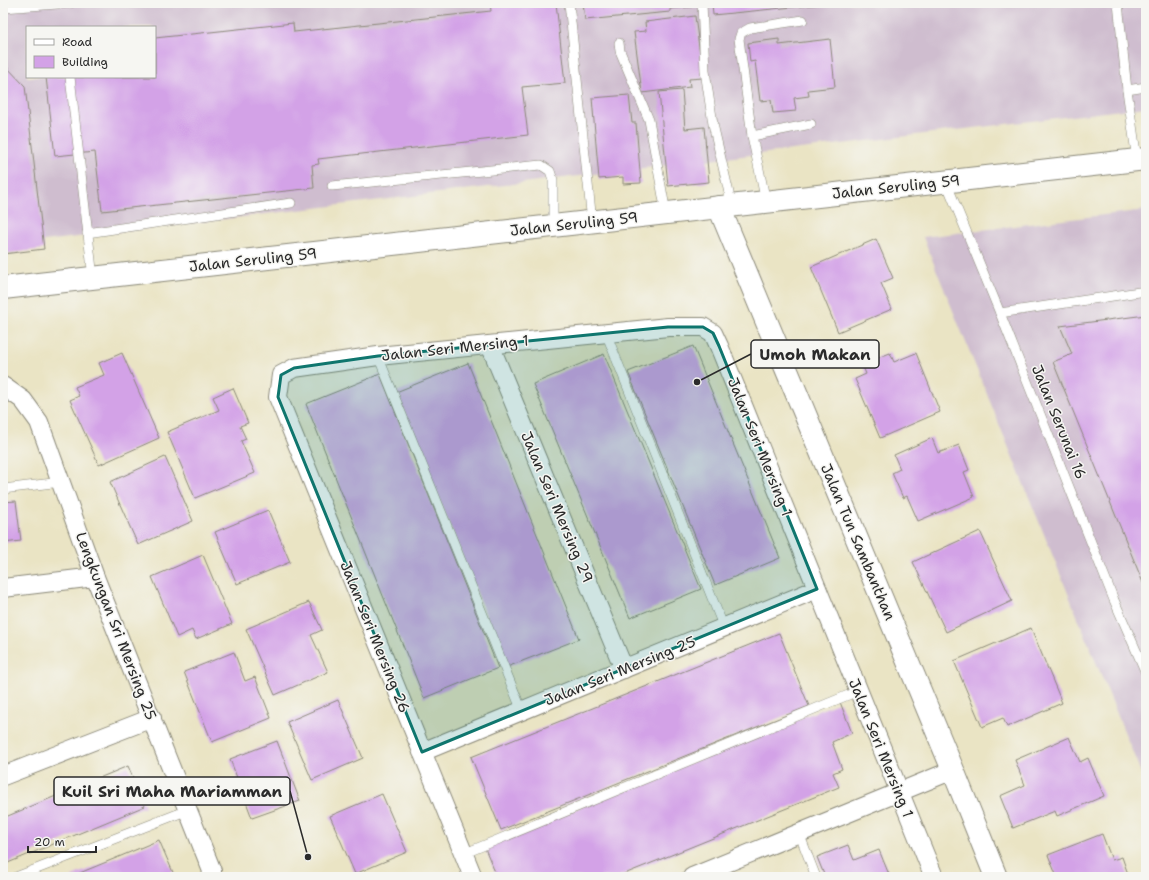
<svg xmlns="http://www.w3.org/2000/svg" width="1149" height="880" font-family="'Shantell Sans',sans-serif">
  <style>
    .industrial { fill: #cfbdcf; fill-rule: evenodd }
    .building { fill: #d3a2e7 }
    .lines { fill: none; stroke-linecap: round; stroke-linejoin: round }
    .lane-casing { stroke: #8a8878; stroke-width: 10 }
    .street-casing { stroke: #8a8878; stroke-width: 20 }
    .secondary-casing { stroke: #8a8878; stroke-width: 24 }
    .lane { stroke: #fff; stroke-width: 9 }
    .street { stroke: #fff; stroke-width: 18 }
    .secondary { stroke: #fff; stroke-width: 22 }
    .marked { fill: #0f766e; fill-opacity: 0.2; stroke: #0f766e; stroke-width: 3; stroke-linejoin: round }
    .labels { text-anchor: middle; stroke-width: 3; stroke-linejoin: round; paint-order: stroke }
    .street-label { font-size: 15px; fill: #2b2b2b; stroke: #f6f6f2 }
    .leader { fill: none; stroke: #2b2b2b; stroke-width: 1.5 }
    .callout-dot { fill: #2b2b2b; stroke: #f6f6f2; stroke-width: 1.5 }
    .callout { fill: #f6f6f2; stroke: #2b2b2b; stroke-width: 1.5 }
    .callout-label { font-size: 16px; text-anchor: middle; font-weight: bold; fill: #2b2b2b }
  </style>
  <rect width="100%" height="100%" fill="#f6f6f2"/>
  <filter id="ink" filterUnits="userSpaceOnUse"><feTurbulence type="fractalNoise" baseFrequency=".025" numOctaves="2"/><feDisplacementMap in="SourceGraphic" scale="8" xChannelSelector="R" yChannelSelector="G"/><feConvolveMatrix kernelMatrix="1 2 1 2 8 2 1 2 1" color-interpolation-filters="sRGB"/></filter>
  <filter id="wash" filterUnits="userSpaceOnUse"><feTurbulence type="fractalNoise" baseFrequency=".012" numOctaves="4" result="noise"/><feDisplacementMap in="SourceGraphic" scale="16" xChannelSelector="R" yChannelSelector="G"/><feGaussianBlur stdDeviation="0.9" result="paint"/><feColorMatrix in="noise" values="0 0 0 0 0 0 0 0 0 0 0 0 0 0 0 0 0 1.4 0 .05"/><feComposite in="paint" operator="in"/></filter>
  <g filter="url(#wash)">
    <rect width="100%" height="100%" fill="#eae4c4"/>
    <g class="industrial">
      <path d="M3,3H1146V107L3,246ZM27,27H155V77H27Z"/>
      <path d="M1146,210V785L923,237Z"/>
    </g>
    <g id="blocks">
      <g class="building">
        <path d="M490,3H556L565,83L522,87L528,135L318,159L319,164L312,165L314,188L102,211L95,152L55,156L46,77H155V38L293,23L294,32L491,11Z"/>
        <path d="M583,3H692V7L670,9V12L585,20Z"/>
        <path d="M712,3H823V4L713,15Z"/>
        <path d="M695,16L703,78L689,79L690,87L642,93L634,32L646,31L645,22Z"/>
        <path d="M779,39V45L830,39L835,87L808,90L809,96L794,98L796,111L773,113L771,100L760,101L755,61L750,62L748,43Z"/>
        <path d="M3,63L25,86L44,249L3,254Z"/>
        <path d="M682,90L685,129L704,127L709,182L668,186L659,92Z"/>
        <path d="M629,95L632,123H636L641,183L623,184V177L599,179L592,98Z"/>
        <path d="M876,239L893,278L881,283L892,309L838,332L811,267Z"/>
        <path d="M1146,315V590L1053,362L1072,354L1060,326Z"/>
        <path d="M693,346L780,558L715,585L628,372Z"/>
        <path d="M122,353L159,438L99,465L70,400L79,396L75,387L104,375L99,363Z"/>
        <path d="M890,353L894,362L916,353L940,412L880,438L855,379L866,374L862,364Z"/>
        <path d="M604,354L701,589L630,618L533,384Z"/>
        <path d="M468,363L579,639L507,667L396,392Z"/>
        <path d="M380,374L498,668L424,698L306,404Z"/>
        <path d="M233,388L248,423L240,426L246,439L241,441L255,473L195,498L167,432L219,410L213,397Z"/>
        <path d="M932,438L938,453L959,445L969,470L964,472L974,497L918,521L907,496L903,498L892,473L900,469L894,455Z"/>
        <path d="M165,457L193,521L138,545L110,482Z"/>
        <path d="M16,501L21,541L3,543V502Z"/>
        <path d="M268,510L290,562L237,584L215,532Z"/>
        <path d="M980,531L1012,601L946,632L913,562Z"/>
        <path d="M203,555L232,624L196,639L192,630L177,637L152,577Z"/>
        <path d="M309,602L322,630L311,635L328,672L275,695L246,629Z"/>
        <path d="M1031,628L1062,703L1007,727L1003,718L982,727L954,661Z"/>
        <path d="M779,633L809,706L501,830L471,757Z"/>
        <path d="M234,652L245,681L255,677L271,718L212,742L184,672Z"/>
        <path d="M338,700L363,758L312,780L287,722Z"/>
        <path d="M840,702L852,733L832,742L842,769L833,773L839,787L617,877H497L484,846Z"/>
        <path d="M1069,737L1080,762L1088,758L1104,796L1057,816L1055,811L1013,828L1000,796L1025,785L1015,760Z"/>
        <path d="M277,741L300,801L252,818L230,759Z"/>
        <path d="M128,766L145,806L3,865V818Z"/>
        <path d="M382,794L407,852L355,874L330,816Z"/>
        <path d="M1102,834L1112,860L1122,857L1129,877H1057L1048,855Z"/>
        <path d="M159,840L175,877H70L121,856Z"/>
        <path d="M848,845L854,860L879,850L890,877H825L817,857Z"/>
      </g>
    </g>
  </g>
  <g filter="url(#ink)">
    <use href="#blocks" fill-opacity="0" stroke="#8a8878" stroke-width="1"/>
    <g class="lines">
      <g class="lane-casing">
        <g id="lane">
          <path d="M569,3L592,222"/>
          <path d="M702,3L705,71L713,124L732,206"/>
          <path d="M1118,3L1127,90L1137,160"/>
          <path d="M3,8L71,3"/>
          <path d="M619,43L620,51L649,120L666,213"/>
          <path d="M70,77L93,278"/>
          <path d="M1127,90L1146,87"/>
          <path d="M752,136L811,124"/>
          <path d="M946,182L1000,313L1114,600L1146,673"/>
          <path d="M332,186L541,165L550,171L553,180V226"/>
          <path d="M766,202L752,136L739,39L741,33L750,28L803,20"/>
          <path d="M87,233L291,203"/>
          <path d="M1000,313L1146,291"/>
          <path d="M606,333L724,628"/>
          <path d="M378,356L522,711"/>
          <path d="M3,489L61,482"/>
          <path d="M799,833L816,877"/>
          <path d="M463,854L858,691"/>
          <path d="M16,877L188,810"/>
        </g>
      </g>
      <g class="street-casing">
        <g id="street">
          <path d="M490,345L624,669"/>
          <path d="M3,386L23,400L39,422L95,577L212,871L211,877"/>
          <path d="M3,588L95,577"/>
          <path d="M422,752L817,589"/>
          <path d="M3,776L152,718"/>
          <path d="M473,877L278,397L281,375L294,368L378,356L668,327H703L713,333L719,346L934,877"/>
          <path d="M692,877L953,770"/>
        </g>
      </g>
      <g class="secondary-casing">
        <g id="secondary">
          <path d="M719,207L953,770L996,877"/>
          <path d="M3,288L1146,159"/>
        </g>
      </g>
      <use href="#lane" class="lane"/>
      <use href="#street" class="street"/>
      <use href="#secondary" class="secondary"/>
    </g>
  </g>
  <path class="marked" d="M668,327H703L713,333L719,346L817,589L422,752L278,397L281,375L294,368L378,356Z"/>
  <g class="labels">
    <g class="street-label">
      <text transform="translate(896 187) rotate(-6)" y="5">Jalan Seruling 59</text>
      <text transform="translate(574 224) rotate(-6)" y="5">Jalan Seruling 59</text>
      <text transform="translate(253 260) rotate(-6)" y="5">Jalan Seruling 59</text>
      <text transform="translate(455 348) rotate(-6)" y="5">Jalan Seri Mersing 1</text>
      <text transform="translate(1059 422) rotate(68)" y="5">Jalan Serunai 16</text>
      <text transform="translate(760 447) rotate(68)" y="5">Jalan Seri Mersing 1</text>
      <text transform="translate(557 507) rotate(67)" y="5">Jalan Seri Mersing 29</text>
      <text transform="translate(858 542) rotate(67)" y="5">Jalan Tun Sambanthan</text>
      <text transform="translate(116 626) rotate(69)" y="5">Lengkungan Sri Mersing 25</text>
      <text transform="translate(375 637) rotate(68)" y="5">Jalan Seri Mersing 26</text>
      <text transform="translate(620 671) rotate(-22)" y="5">Jalan Seri Mersing 25</text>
      <text transform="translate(881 748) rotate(68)" y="5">Jalan Seri Mersing 1</text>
    </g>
  </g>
  <path class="leader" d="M697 382L751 354M308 857L290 791"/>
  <g class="callout-dot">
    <circle cx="697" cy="382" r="4"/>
    <circle cx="308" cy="857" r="4"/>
  </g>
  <g class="callout">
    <rect x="751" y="340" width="128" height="28" rx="4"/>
    <rect x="54" y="777" width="236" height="28" rx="4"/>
  </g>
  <g class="callout-label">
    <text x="815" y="360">Umoh Makan</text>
    <text x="172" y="797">Kuil Sri Maha Mariamman</text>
  </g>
  <rect width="1149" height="880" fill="none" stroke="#f6f6f2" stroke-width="16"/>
  <rect x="26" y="26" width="130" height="52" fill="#f6f6f2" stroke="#a5a5a2"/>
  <rect x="34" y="39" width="20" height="6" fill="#ffffff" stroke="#a5a5a2"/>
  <text x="62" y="46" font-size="12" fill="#2b2b2b">Road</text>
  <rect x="34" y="56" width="20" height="12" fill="#d3a2e7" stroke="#a5a5a2"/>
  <text x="62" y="66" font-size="12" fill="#2b2b2b">Building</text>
  <path d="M28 846v6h68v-6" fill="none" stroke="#2b2b2b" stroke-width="2"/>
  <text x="34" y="846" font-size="12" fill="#2b2b2b" stroke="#f6f6f2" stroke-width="3" paint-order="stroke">20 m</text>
</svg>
